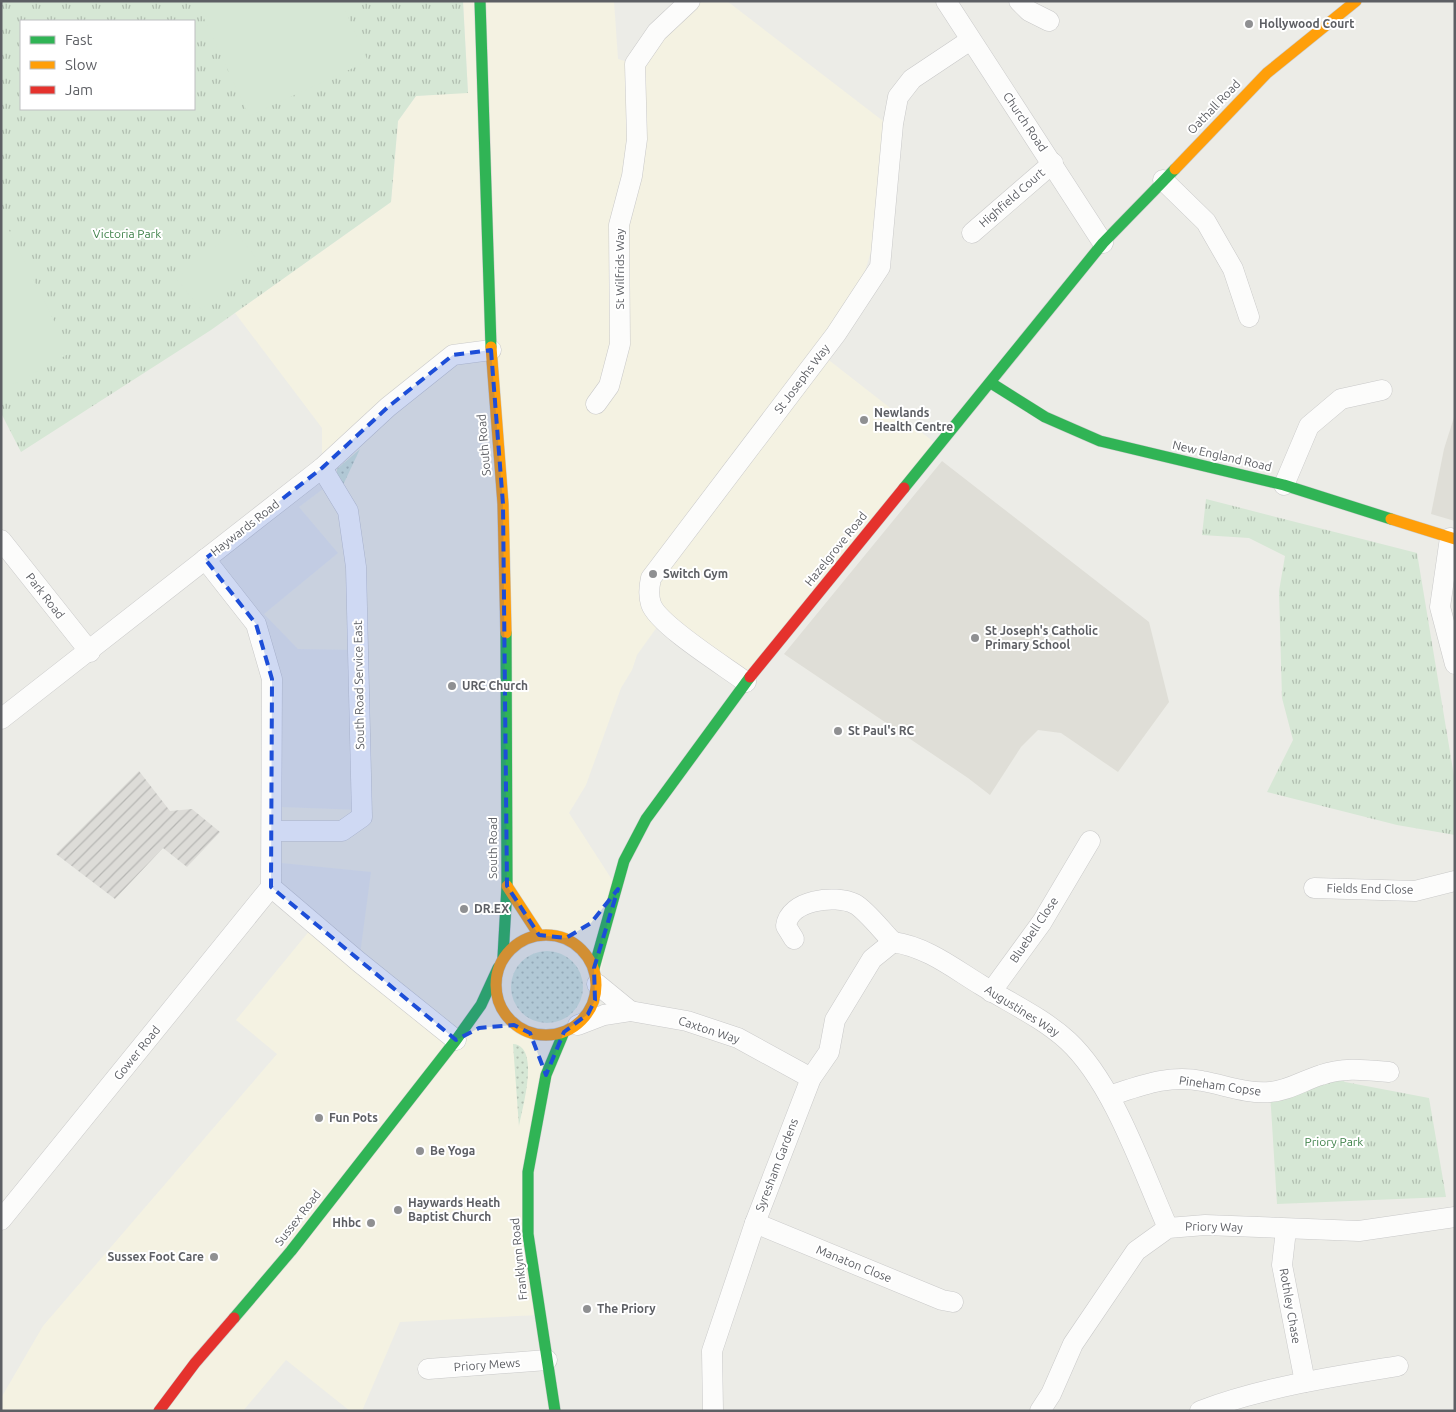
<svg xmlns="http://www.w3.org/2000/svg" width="1456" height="1412" font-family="Ubuntu,sans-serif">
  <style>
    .commercial { fill: #f4f2e2 }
    .industrial { fill: url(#industrial-furrows) }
    .education { fill: #dfded7 }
    .grass { fill: url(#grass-dots) }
    .park { fill: url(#park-tufts); fill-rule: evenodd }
    .pitch { fill: #d6e7d5 }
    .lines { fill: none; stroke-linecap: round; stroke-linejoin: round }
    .street-casing { stroke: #c9c9c9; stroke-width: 21 }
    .fast-casing { stroke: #c9caca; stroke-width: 12 }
    .slow-casing { stroke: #c9caca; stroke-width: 12 }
    .jam-casing { stroke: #c9caca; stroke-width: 12 }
    .street { stroke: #fcfcfb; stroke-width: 20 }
    .fast { stroke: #30b455; stroke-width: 11 }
    .slow { stroke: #ff9f0a; stroke-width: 11 }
    .jam { stroke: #e5322d; stroke-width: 11 }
    .marked { fill: #1d4ed8; fill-opacity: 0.2; stroke: #1d4ed8; stroke-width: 4; stroke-dasharray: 10 6; stroke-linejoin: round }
    .poi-dot { fill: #8f9092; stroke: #fff; stroke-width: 2 }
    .labels { text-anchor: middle; stroke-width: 4; stroke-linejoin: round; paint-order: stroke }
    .poi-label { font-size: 12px; font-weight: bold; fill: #5d5f64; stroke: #fff; text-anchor: start }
    .street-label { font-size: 12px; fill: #5d5f64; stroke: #fff }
    .park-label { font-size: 12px; fill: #3e8149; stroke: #fff }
  </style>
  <defs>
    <pattern id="industrial-furrows" width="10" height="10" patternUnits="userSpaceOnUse" patternTransform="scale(1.25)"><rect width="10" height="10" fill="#dddcd8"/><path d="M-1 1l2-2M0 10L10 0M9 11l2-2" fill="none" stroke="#b6b6b3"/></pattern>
    <pattern id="grass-dots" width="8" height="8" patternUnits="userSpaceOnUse" patternTransform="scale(1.25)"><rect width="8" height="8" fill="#d6e7d5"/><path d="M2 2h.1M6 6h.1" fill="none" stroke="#b1beb0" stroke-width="1.8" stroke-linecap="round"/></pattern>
    <pattern id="park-tufts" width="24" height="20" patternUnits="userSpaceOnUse" patternTransform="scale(1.25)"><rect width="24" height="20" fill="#d6e7d5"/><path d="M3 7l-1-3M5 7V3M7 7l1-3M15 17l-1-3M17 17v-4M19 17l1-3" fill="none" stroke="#b1beb0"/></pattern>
  </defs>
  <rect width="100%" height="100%" fill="#ecece7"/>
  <path class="commercial" d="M463,1H614L618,59L635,64L656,47L701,1H727L883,121L874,242L865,271L874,276L821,354L939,446L746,682L662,620L637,655L632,670L621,688L586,785L569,813L618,889L595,1000L588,1014L564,1033L528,1172L539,1315L400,1322L362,1411H350L286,1360L243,1411H1V1398L43,1326L277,1054L236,1020L315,924L359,962L371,872L281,863L280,807L361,810L359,650L298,649L264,614L338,553L299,507L331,483L322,468V428L235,313L391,202L398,121L416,96L468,92Z"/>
  <path class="industrial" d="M139,771L170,811L192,809L220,832L187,867L163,848L115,899L56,854Z"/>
  <g class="education">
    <path d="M1455,414V521L1431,514L1444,449Z"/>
    <path d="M942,461L1149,622L1169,702L1118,772L1061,733L1038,730L1021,747L990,795L968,778L784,654Z"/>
  </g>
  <g class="grass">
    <path d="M360,449L343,485L337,474V469Z"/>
    <circle cx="547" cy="987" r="36"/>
    <path d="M513,1044C541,1046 522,1109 519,1127Z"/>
  </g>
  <g class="park">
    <path d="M1,1H463L468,93L416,96L398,121L391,202L211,330L21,452L1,413ZM21,21H194V109H21Z"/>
    <path d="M1206,499L1417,553L1455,782V835L1397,825L1267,792L1293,740L1282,698L1279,591L1285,556L1249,538L1202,535Z"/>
    <path d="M1330,1072L1345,1082L1429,1098L1446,1197L1277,1204L1270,1092Z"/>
  </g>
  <g class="pitch">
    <path d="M196,1H341L368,61L249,116Z"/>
    <path d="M7,226L70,353L1,391V229Z"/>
    <path d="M235,231L260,263L201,310L176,278Z"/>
  </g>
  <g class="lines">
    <g class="street-casing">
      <g id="street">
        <path d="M946,1L1103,243"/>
        <path d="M1019,1L1029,11L1049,21"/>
        <path d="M1163,180L1206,222L1233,269L1249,317"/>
        <path d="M972,233L1053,163"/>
        <path d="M596,404L609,386L620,344L619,225L632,176L637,139L635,64L657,32L690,1"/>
        <path d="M1284,485L1309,426L1341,399L1382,390"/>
        <path d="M1450,538L1440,607L1455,664"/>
        <path d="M1,540L90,652"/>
        <path d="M746,682C726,667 658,625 651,604C648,595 649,587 651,578L836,334L880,267L893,124L898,97L912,79L969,41"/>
        <path d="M1,719L322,468L388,407L453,355L491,350"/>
        <path d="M273,831H342L362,817L356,567L348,511L322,468"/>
        <path d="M271,887L359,962L456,1040"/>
        <path d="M1314,888L1415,891L1455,881"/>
        <path d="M794,939L786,926C789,900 835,894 855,904C866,910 883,932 893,942"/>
        <path d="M893,942C927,947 953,968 981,985C1010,1003 1043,1018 1068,1041C1114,1084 1142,1170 1168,1228"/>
        <path d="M597,984L630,1011"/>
        <path d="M991,992L1042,922L1090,841"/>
        <path d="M578,1025L604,1015L630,1011L687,1021L738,1038L811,1078"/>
        <path d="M1109,1096C1140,1086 1169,1074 1202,1081C1225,1085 1246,1094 1270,1092C1288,1091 1304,1080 1321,1075C1343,1067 1366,1070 1389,1072"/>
        <path d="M1,1220L271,887L272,679L256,624L205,559"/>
        <path d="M755,1223L942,1300L953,1302"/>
        <path d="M1286,1230L1282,1265L1305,1382"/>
        <path d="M428,1369L547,1360"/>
        <path d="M713,1411L712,1351L755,1223L811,1078L829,1052L835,1020L872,959L893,942"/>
        <path d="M1040,1411L1051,1394L1073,1344L1136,1251L1168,1228L1205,1225L1359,1231L1455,1217"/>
        <path d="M1200,1411C1264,1387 1331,1377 1398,1366"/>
      </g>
    </g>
    <g class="fast-casing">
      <g id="fast">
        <path d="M480,1L491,347"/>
        <path d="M991,383L1045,417L1100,441L1284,485L1391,519"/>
        <path d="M904,488L1103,243L1175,169"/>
        <path d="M503,957L507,886L506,633"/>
        <path d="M594,968L624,861L646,819L750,677"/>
        <path d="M234,1318L291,1251L456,1040L481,1005L498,968"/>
        <path d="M555,1411L528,1234V1172L546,1075L564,1032"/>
      </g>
    </g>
    <g class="slow-casing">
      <g id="slow">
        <path d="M1175,169L1267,73L1356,1"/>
        <path d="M491,347L503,504L506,633"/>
        <path d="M1391,519L1455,539"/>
        <path d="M507,886L539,935"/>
        <circle cx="546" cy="985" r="50"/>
      </g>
    </g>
    <g class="jam-casing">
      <g id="jam">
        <path d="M750,677L904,488"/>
        <path d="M159,1411L195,1363L234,1318"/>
      </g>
    </g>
    <use href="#street" class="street"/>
    <use href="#fast" class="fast"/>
    <use href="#slow" class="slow"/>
    <use href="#jam" class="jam"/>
  </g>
  <path class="marked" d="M491,350L503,504L507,886L539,935L566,938L591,923L618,889L594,968L595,1000L588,1014L564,1032L546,1075L530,1033L514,1025L479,1028L456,1040L271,887L272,679L256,624L205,559L322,468L388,407L453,355Z"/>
  <g class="poi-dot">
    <circle cx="1249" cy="24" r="5"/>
    <circle cx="864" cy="420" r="5"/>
    <circle cx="653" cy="574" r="5"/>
    <circle cx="975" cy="638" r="5"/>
    <circle cx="452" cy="686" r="5"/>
    <circle cx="838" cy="731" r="5"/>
    <circle cx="464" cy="909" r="5"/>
    <circle cx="319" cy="1118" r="5"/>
    <circle cx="420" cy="1151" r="5"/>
    <circle cx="398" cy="1210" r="5"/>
    <circle cx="371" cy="1223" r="5"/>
    <circle cx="214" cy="1257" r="5"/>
    <circle cx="587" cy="1309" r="5"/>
  </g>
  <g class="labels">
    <g class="poi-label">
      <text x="1259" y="28">Hollywood Court</text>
      <text x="874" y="417">Newlands<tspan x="874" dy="14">Health Centre</tspan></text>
      <text x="663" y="578">Switch Gym</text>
      <text x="985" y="635">St Joseph's Catholic<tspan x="985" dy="14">Primary School</tspan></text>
      <text x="462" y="690">URC Church</text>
      <text x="848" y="735">St Paul's RC</text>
      <text x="474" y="913">DR.EX</text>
      <text x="329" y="1122">Fun Pots</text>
      <text x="430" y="1155">Be Yoga</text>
      <text x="408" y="1207">Haywards Heath<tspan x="408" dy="14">Baptist Church</tspan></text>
      <text x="361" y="1227" text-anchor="end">Hhbc</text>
      <text x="204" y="1261" text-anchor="end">Sussex Foot Care</text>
      <text x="597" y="1313">The Priory</text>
    </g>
    <g class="street-label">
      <text transform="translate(1214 107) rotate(-46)" y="4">Oathall Road</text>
      <text transform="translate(1025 122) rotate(56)" y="4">Church Road</text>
      <text transform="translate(1012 198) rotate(-41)" y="4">Highfield Court</text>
      <text transform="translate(620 269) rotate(-90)" y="4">St Wilfrids Way</text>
      <text transform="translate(802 379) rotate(-53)" y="4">St Josephs Way</text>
      <text transform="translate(484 445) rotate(-95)" y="4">South Road</text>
      <text transform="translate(1222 456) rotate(13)" y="4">New England Road</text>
      <text transform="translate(245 528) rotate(-38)" y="4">Haywards Road</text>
      <text transform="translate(836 549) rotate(-51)" y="4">Hazelgrove Road</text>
      <text transform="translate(45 596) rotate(52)" y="4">Park Road</text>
      <text transform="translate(359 685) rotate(-91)" y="4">South Road Service East</text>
      <text transform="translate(493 848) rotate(-90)" y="4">South Road</text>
      <text transform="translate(1370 889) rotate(1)" y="4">Fields End Close</text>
      <text transform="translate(1034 930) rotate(-56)" y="4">Bluebell Close</text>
      <text transform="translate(1022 1011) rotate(32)" y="4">Augustines Way</text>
      <text transform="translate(709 1030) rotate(18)" y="4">Caxton Way</text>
      <text transform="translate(137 1053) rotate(-51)" y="4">Gower Road</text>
      <text transform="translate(1220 1086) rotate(8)" y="4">Pineham Copse</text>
      <text transform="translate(777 1165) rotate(-69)" y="4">Syresham Gardens</text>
      <text transform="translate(298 1218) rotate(-52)" y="4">Sussex Road</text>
      <text transform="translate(1214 1227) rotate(1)" y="4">Priory Way</text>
      <text transform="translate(519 1259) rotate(-96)" y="4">Franklynn Road</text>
      <text transform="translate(854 1264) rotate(22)" y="4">Manaton Close</text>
      <text transform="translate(1290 1306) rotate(80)" y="4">Rothley Chase</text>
      <text transform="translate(487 1365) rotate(-4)" y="4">Priory Mews</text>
    </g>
    <g class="park-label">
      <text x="127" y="238">Victoria Park</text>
      <text x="1334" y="1146">Priory Park</text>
    </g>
  </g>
  <rect width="1456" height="1412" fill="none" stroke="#5d5f64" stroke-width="5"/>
  <rect x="20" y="20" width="175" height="90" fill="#ffffff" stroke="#bebfc1"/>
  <rect x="30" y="36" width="25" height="8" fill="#30b455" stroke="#bebfc1"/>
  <text x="65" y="45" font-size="15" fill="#5d5f64">Fast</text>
  <rect x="30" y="61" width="25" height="8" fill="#ff9f0a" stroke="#bebfc1"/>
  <text x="65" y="70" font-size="15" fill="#5d5f64">Slow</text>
  <rect x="30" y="86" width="25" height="8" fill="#e5322d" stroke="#bebfc1"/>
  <text x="65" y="95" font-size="15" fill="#5d5f64">Jam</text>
</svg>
